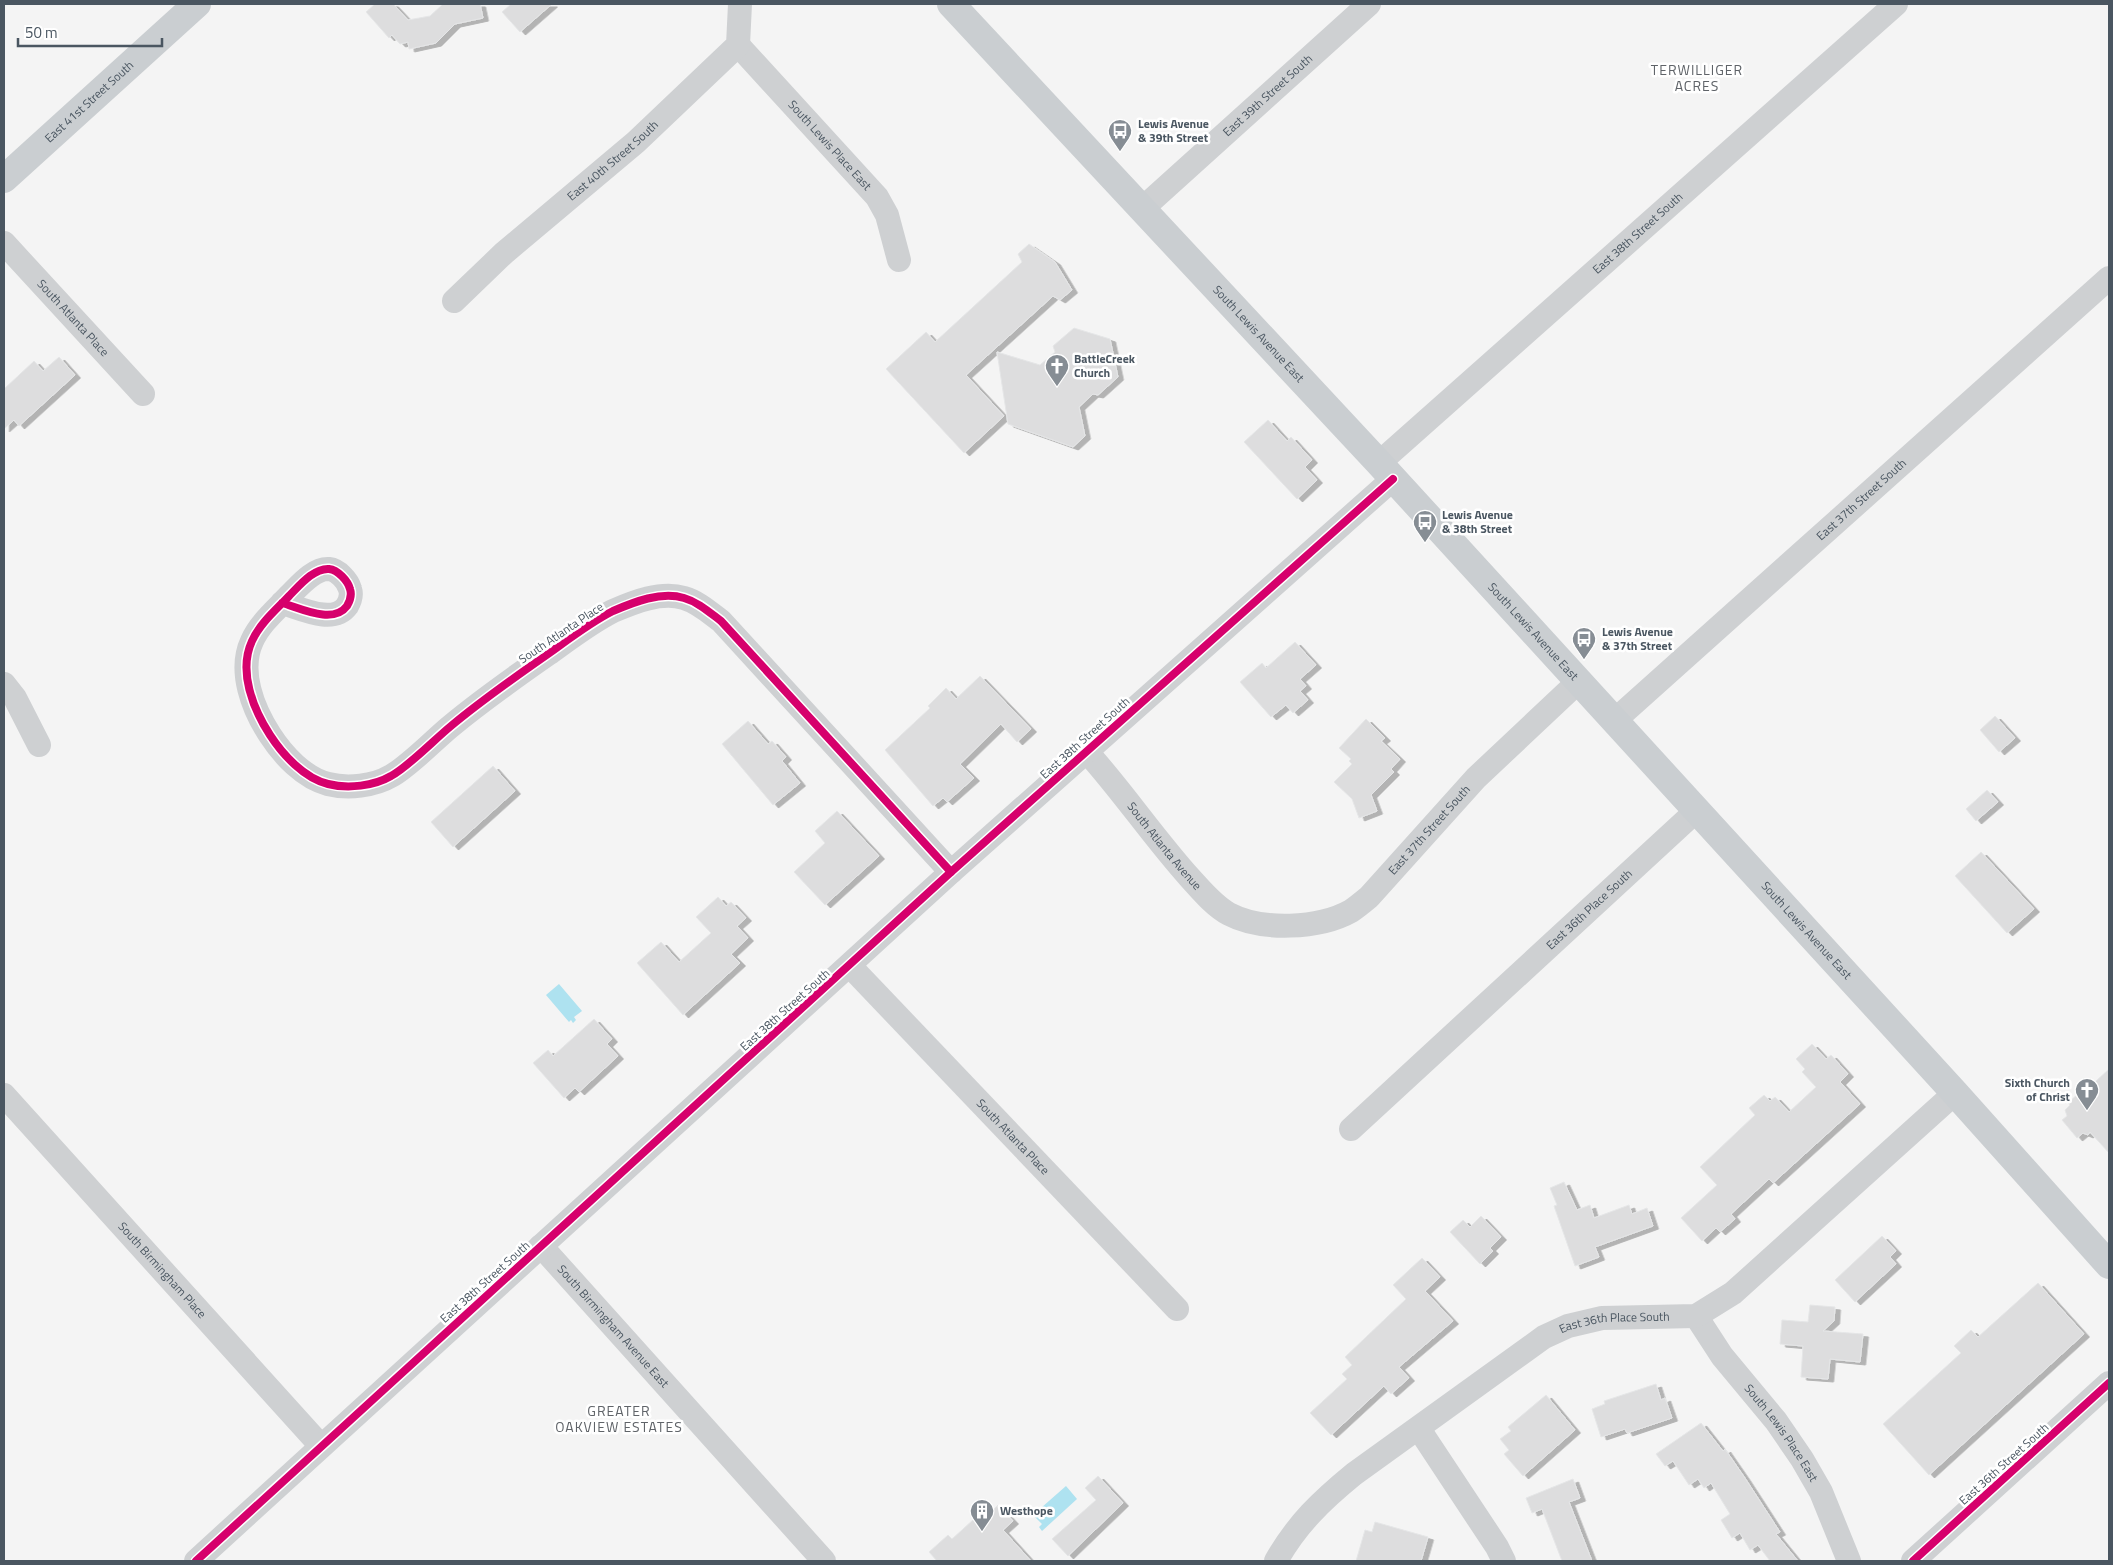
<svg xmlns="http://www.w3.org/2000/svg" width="2113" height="1565" font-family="'Titillium Web',sans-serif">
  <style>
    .water { fill: #aee2f0 }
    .building { fill: #ddddde; stroke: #e5e6e7; filter: url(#shadow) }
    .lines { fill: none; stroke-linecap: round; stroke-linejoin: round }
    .minor { stroke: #ced0d2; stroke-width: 24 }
    .major { stroke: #caced1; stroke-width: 28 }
    .cycleway-casing { stroke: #fff; stroke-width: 11 }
    .cycleway { stroke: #d6006c; stroke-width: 8 }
    .labels { text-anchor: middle; stroke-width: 5; stroke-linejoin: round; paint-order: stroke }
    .street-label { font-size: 12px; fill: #4a5661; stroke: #fff }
    .poi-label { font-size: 12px; font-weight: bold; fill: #4a5661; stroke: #fff; text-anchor: start }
    .neighbourhood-label { font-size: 14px; letter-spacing: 1px; fill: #5f6368; stroke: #fff }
  </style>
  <defs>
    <filter id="shadow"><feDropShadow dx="5.5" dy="3" stdDeviation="0" flood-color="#0004"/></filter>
  </defs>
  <rect width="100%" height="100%" fill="#f4f4f4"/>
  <g class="water">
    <path d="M559,984L582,1011L574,1017L576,1020L573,1023L571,1020L569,1022L546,995Z"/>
    <path d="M1066,1486L1077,1499L1042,1531L1039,1527L1042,1524L1033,1515Z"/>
  </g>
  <g class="building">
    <path d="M375,4H393L408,20L430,16L443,4H480L483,18L455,24L436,43L409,49L408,42L400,44L392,35L389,38L366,12Z"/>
    <path d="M511,4H552L520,32L502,12Z"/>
    <path d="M1029,244L1055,262L1072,290L1060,300L1053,296L966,375L1004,416L964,453L886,369L926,332L935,342L1022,262L1018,254Z"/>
    <path d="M1074,328L1110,339L1118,377L1098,395L1093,394L1079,407L1085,436L1073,447L1008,424L997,352L1040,365L1055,352L1053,346Z"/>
    <path d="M59,357L75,375L19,426L14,420L4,429V389L34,361L43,371Z"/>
    <path d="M1268,420L1287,441L1291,437L1312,460L1305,467L1317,480L1297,499L1244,442Z"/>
    <path d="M1295,642L1316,665L1300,679L1306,686L1300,691L1308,700L1293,713L1286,705L1271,717L1240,682L1262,663L1266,668Z"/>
    <path d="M980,676L1031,729L1017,742L1001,724L960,764L974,778L947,802L943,798L933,806L885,750L930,708L928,706L946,688L956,699Z"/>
    <path d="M1995,716L2015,738L1999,752L1980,730Z"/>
    <path d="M1366,719L1385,738L1381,741L1400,759L1391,769L1394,772L1371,795L1377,811L1359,818L1352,799L1334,782L1352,764L1349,761L1351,759L1339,748Z"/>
    <path d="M748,721L768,744L772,741L786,757L782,761L800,783L773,805L722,744Z"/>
    <path d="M493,766L515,791L453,847L431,822Z"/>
    <path d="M1987,790L1998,802L1976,821L1966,809Z"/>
    <path d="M837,811L879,856L825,905L794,872L825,843L815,831Z"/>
    <path d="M1981,852L2034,909L2007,933L1955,876Z"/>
    <path d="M718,897L726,906L731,902L746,918L737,926L748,938L731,954L740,963L683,1015L637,963L661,942L679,962L711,933L696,917Z"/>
    <path d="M594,1019L612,1039L607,1044L618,1056L579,1092L575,1088L564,1098L533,1063L548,1050L553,1056Z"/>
    <path d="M1812,1044L1826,1059L1831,1055L1848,1074L1840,1082L1860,1104L1773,1183L1769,1179L1731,1214L1735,1219L1720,1232L1716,1228L1702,1241L1681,1218L1717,1185L1700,1167L1755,1115L1749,1108L1764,1095L1770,1101L1775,1097L1789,1112L1816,1087L1802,1072L1805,1069L1796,1059Z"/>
    <path d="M2109,1069V1153L2090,1132L2088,1135L2083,1133L2077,1138L2062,1120L2067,1116L2065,1110L2070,1105L2068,1103L2081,1091L2083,1093Z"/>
    <path d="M1564,1182L1577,1210L1590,1205L1594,1218L1629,1205L1632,1214L1647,1208L1653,1226L1595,1247L1599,1257L1575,1266L1554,1206L1557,1205L1550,1188Z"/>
    <path d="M1481,1216L1501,1237L1490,1248L1493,1251L1480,1264L1450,1232L1463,1220L1470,1227Z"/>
    <path d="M1882,1236L1896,1251L1890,1257L1896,1264L1855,1302L1835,1280Z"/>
    <path d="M1422,1258L1440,1277L1425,1291L1453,1321L1399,1367L1409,1378L1391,1394L1384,1386L1331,1435L1310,1413L1347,1379L1342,1374L1352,1365L1345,1357L1406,1299L1393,1285Z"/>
    <path d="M2038,1283L2084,1334L1929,1475L1883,1424L1961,1353L1954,1346L1971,1330L1978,1337Z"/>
    <path d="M1810,1305L1835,1307L1834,1321L1823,1331L1863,1334L1860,1362L1830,1359L1828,1379L1801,1377L1803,1346L1780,1344L1782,1320L1808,1322Z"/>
    <path d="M1656,1384L1661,1400L1665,1398L1672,1418L1627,1433L1625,1429L1601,1437L1592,1409L1605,1404L1604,1401Z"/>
    <path d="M1546,1395L1575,1430L1523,1476L1504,1454L1509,1450L1500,1439L1511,1431L1508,1427Z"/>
    <path d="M1701,1423L1723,1451L1725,1449L1745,1478L1780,1532L1776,1534L1798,1561H1770L1758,1545L1750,1550L1740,1533L1732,1538L1721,1520L1730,1514L1711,1483L1704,1488L1698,1479L1689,1485L1673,1461L1665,1466L1656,1454Z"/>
    <path d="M1098,1476L1123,1503L1068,1556L1052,1539L1096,1500L1085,1488Z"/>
    <path d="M1573,1479L1580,1498L1569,1502L1592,1561H1562L1542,1509L1532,1513L1526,1498Z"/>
    <path d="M998,1505L1013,1521L1003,1530L1031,1561H937L929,1552L948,1535L952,1539L985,1509L989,1514Z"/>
    <path d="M1375,1522L1428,1537L1421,1561H1356L1365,1530L1372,1532Z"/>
  </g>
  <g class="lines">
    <g class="minor">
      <path id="s1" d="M738,45L877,197L887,215L899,260"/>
      <path id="s2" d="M1143,208L1369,4"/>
      <path id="s3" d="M4,243L143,394"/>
      <path id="s4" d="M454,301L504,253L636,142L738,45L740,4"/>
      <path id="s5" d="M1379,463L1896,4"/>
      <path d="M282,603C300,608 333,625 347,606C350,601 352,595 350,589C348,581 338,570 329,569C314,568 300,585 290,595C277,609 260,623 252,641C238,671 253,709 270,735C283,755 304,778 328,784C348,789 374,786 391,776C408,767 435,739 451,726C482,700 515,677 548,654C569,639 591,622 613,611C634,602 661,591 684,598C698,602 709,612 721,621L951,872"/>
      <path d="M4,684L15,698L39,745"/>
      <path id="s6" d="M1614,721L2109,278"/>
      <path id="s7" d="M1087,752C1123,792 1154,838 1190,878C1201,890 1214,906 1229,914C1261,931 1319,929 1351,911C1357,907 1363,902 1369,897L1476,778L1578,682"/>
      <path id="s8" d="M850,966L1177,1309"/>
      <path id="s9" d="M4,1095L321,1446"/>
      <path id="s10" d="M1351,1129L1695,812"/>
      <path id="s11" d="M541,1246L824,1561"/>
      <path id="s12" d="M1696,1316L1722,1356L1776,1421L1802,1459L1821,1492L1849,1561"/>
      <path d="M1419,1429L1497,1547L1504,1561"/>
      <path d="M196,1561L951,872L1393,479"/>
      <path id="s13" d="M1276,1561C1297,1524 1321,1501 1354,1474L1544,1337L1568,1326L1602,1318L1696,1316L1733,1293L1955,1093"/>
      <path d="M1913,1561L2109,1383"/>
    </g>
    <g class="major">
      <path id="s14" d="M951,4L1379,463L1955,1093L2109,1265"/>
      <path id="s15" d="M4,179L197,4"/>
    </g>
    <g class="cycleway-casing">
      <g id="cycleway">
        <path d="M282,603C300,608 333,625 347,606C350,601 352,595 350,589C348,581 338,570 329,569C314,568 300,585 290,595C277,609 260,623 252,641C238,671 253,709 270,735C283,755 304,778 328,784C348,789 374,786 391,776C408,767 435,739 451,726C482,700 515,677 548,654C569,639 591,622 613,611C634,602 661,591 684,598C698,602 709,612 721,621L951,872"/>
        <path d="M196,1561L951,872L1393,479"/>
        <path d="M1913,1561L2109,1383"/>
      </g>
    </g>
    <use href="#cycleway" class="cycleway"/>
  </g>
  <defs>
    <g id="bus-pin" transform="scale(1.25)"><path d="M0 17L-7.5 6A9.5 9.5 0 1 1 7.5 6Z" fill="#868d94" stroke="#fff"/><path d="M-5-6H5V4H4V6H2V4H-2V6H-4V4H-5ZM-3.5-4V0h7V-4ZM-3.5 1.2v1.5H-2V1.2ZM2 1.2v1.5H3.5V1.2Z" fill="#fff"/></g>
    <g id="church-pin" transform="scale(1.25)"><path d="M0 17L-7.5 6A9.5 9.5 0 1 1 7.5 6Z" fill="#868d94" stroke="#fff"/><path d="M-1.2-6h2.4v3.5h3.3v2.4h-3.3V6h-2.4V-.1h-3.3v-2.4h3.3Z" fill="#fff"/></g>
    <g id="building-pin" transform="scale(1.25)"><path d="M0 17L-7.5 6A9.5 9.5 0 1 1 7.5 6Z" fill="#868d94" stroke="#fff"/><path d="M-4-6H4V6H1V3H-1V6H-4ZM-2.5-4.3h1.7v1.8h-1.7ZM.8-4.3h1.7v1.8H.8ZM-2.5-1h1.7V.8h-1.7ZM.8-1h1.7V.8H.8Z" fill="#fff"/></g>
  </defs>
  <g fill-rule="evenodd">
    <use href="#bus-pin" x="1120" y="131"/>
    <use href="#church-pin" x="1057" y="366"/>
    <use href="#bus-pin" x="1425" y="522"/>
    <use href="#bus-pin" x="1584" y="639"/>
    <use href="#church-pin" x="2087" y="1090"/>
    <use href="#building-pin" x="982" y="1511"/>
  </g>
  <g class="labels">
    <g class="street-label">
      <text dy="4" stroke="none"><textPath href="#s2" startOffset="168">East 39th Street South</textPath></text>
      <text dy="4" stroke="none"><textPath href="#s15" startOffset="115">East 41st Street South</textPath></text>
      <text dy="4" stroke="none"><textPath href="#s1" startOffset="136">South Lewis Place East</textPath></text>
      <text dy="4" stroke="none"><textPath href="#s4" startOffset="212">East 40th Street South</textPath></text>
      <text dy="4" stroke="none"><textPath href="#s5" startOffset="346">East 38th Street South</textPath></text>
      <text dy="4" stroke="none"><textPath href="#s3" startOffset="102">South Atlanta Place</textPath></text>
      <text dy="4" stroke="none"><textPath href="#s14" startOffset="451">South Lewis Avenue East</textPath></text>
      <text dy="4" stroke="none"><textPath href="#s6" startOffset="332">East 37th Street South</textPath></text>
      <text dy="4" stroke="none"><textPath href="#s14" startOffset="856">South Lewis Avenue East</textPath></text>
      <text transform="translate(561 633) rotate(-34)" y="4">South Atlanta Place</text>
      <text transform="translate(1085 738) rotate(-42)" y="4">East 38th Street South</text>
      <text dy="4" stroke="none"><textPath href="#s7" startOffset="455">East 37th Street South</textPath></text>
      <text dy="4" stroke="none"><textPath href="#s7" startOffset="122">South Atlanta Avenue</textPath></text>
      <text dy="4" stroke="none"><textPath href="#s10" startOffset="324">East 36th Place South</textPath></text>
      <text dy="4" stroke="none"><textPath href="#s14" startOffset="1261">South Lewis Avenue East</textPath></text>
      <text transform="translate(785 1010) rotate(-42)" y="4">East 38th Street South</text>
      <text dy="4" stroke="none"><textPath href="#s8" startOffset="236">South Atlanta Place</textPath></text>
      <text dy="4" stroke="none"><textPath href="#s9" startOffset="236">South Birmingham Place</textPath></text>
      <text transform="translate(485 1282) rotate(-42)" y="4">East 38th Street South</text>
      <text dy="4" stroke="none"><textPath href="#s13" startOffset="425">East 36th Place South</textPath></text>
      <text dy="4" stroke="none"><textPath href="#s11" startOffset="108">South Birmingham Avenue East</textPath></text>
      <text dy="4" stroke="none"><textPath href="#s12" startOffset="145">South Lewis Place East</textPath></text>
      <text transform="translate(2004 1464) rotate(-42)" y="4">East 36th Street South</text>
    </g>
    <g class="poi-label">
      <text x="1138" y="128">Lewis Avenue<tspan x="1138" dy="14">&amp; 39th Street</tspan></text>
      <text x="1074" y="363">BattleCreek<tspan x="1074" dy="14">Church</tspan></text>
      <text x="1442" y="519">Lewis Avenue<tspan x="1442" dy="14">&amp; 38th Street</tspan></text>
      <text x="1602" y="636">Lewis Avenue<tspan x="1602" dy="14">&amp; 37th Street</tspan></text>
      <text x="2070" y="1087" text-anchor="end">Sixth Church<tspan x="2070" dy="14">of Christ</tspan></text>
      <text x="1000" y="1515">Westhope</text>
    </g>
    <g class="neighbourhood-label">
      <text x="1697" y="75">TERWILLIGER<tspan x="1697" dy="16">ACRES</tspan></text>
      <text x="619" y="1416">GREATER<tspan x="619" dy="16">OAKVIEW ESTATES</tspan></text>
    </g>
  </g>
  <rect width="2113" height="1565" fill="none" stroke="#4a5661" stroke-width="10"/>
  <path d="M18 38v8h144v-8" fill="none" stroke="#4a5661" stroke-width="2.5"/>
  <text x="25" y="38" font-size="15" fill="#4a5661" stroke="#ffffff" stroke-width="4" paint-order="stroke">50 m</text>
</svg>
